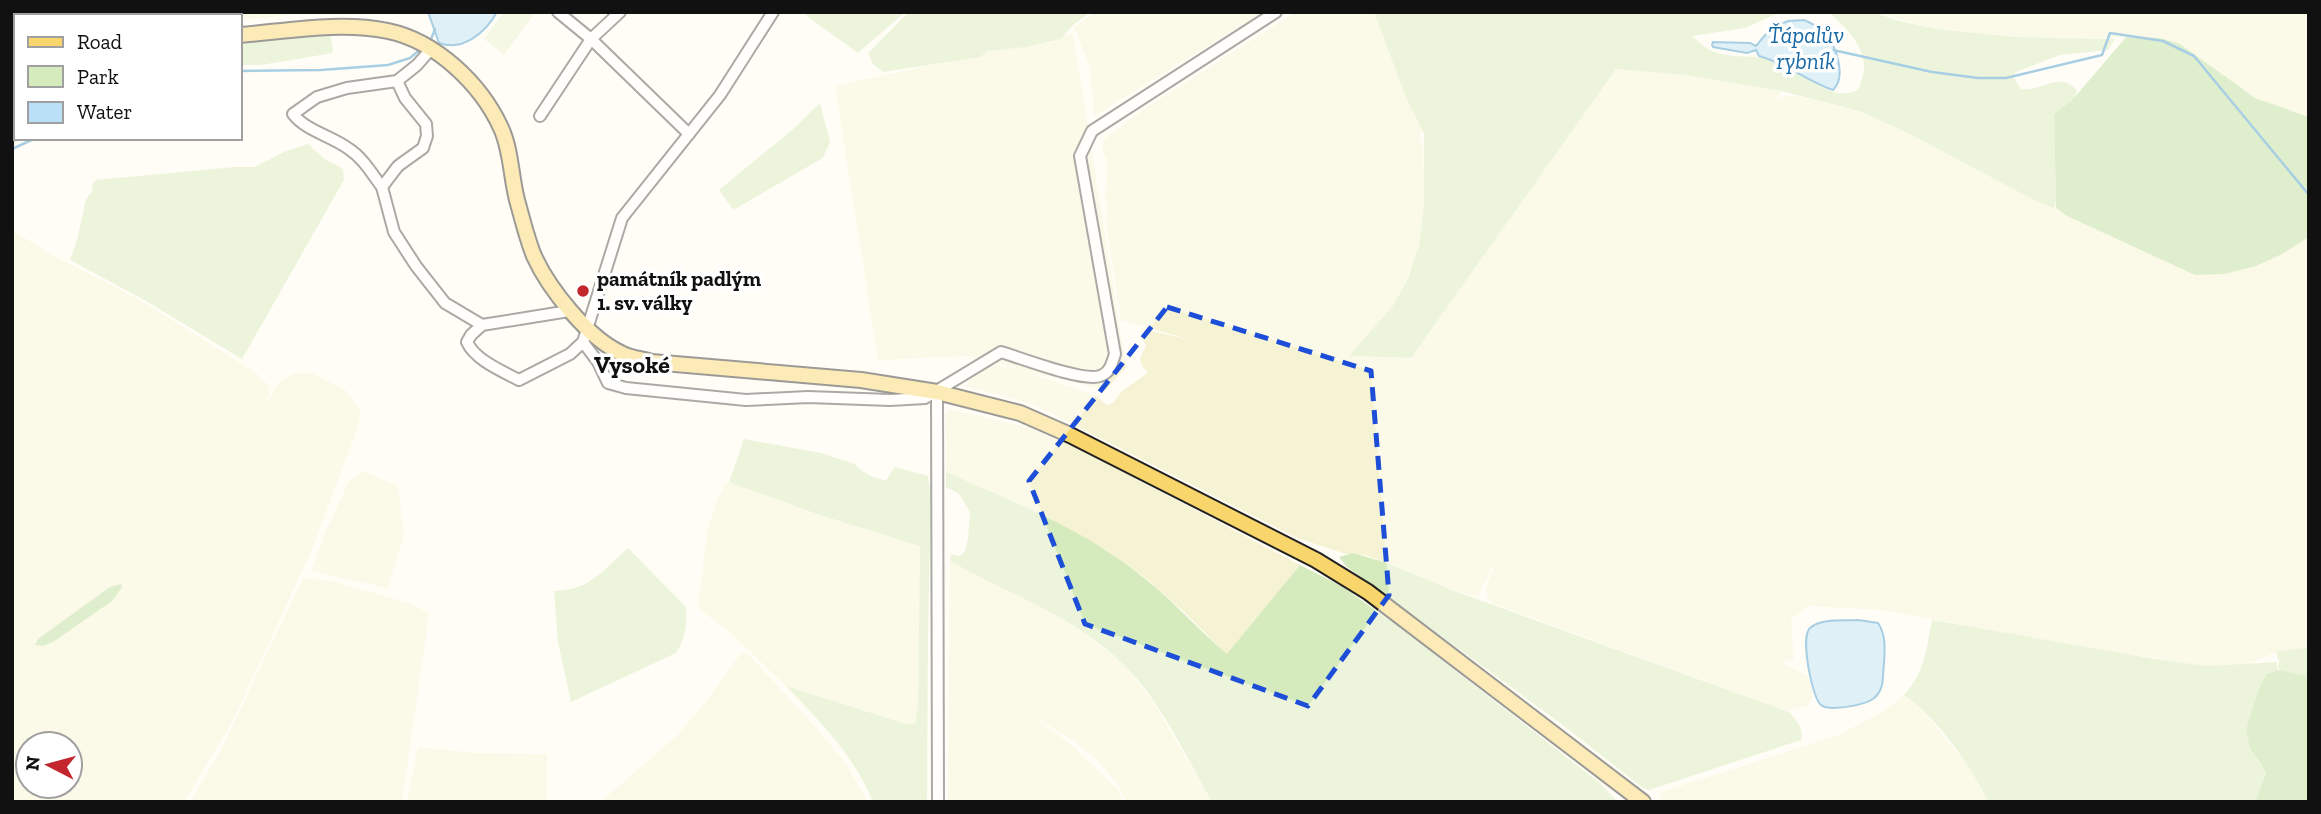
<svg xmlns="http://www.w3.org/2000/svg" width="2321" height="814" font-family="'Zilla Slab',serif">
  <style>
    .farmland { fill: #f6f3d4; fill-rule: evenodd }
    .green { fill: #d5ebbd }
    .forest { fill: #b9dc9c }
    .pitch { fill: #e6f2cf }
    .water { fill: #b9e0f7; stroke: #3f96cf; stroke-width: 2 }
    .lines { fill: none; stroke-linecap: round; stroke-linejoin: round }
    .stream { stroke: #3f96cf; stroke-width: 2.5 }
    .minor-casing { stroke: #444; stroke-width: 14 }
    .major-casing { stroke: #222; stroke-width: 18 }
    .minor { stroke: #fff; stroke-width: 10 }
    .major { stroke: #f9d66b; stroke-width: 14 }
    .marked { fill: none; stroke: #1d4ed8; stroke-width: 5; stroke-dasharray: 14 9; stroke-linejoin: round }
    .poi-dot { fill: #c4262e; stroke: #fff; stroke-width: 2.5 }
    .labels { text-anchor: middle; stroke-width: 7; stroke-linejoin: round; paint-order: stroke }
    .poi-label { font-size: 21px; font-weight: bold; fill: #111; stroke: #fff; text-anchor: start }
    .water-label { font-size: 23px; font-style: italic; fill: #1768a6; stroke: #fff }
    .quarter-label { font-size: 24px; font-weight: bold; fill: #111; stroke: #fff }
  </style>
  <rect width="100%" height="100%" fill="#fffdf5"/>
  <g class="farmland">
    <path d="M111,12H301L275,17L240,19V16H120Z"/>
    <path d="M1096,12H1263L1094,116L1090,68L1074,27Z"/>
    <path d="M1296,12H1374L1407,100L1422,132L1419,137L1423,147L1424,205L1419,246L1414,262L1392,307L1350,356L1457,361L1411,358L1616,69L1687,75L1781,91L1775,101L1783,96H1796L1859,111L1908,133L2038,202L2059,209L2067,216L2195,275L2282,254L2309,237V647L2276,652L2248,664L2207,666L2086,648L1882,610L1809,606L1791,619L1794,660H1786L1783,664L1807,675L1812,689V700L1806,706L1788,710L1780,709L1492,603L1487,597L1486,588L1497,557L1478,597L1449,589L1387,563L1365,555L1346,554L1297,538L1035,405L966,386L973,374L995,365L1025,370L969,356L878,360L835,86L941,63L980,57L985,53L997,50L1052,42L1073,33L1126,367L1106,390L1025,371L1096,396L1107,405L1112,404L1122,391L1148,373L1142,366L1140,359L1146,345L1141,337L1142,329L1191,340L1121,320L1105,216L1108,208L1105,199L1107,160L1103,153V140L1144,109Z"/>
    <path d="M1874,12H2309V117L2255,98L2160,38L2015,37L1936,29Z"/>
    <path d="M12,230L50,254L140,300L256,373L267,384L270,393L265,405L279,382L295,373H312L345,390L351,396L360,411L359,424L311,552L232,722L184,802H12ZM28,744H70V786H28Z"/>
    <path d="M951,410L1027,427L1079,449L1300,565L1227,655L1182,610L1144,577L1106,550L1035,511L946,472V416L947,412Z"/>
    <path d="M363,471L398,486L404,536L388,588L311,571L326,531L349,481Z"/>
    <path d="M729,482L820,515L920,546L918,707L915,724H906L786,686L732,634L698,608L707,533L716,503L726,483Z"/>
    <path d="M950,561L1030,600L1084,633L1126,666L1155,705L1212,802H1127L1118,785L1099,762L1074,741L988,688L1032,715L1069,743L1118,790L1123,802H948Z"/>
    <path d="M303,578L331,581L413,604L429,614L402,802H190L222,748Z"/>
    <path d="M741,653L748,654L820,732L846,764L868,802H600L678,735L705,703Z"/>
    <path d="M1904,695L1913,701L1933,723L1973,773L1989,802H1664L1660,797L1659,793L1838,735L1883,712Z"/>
    <path d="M418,747L476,753L547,754V802H407Z"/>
  </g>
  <g class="green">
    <path d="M12,12H43L45,16H16V138H26L12,144Z"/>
    <path d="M801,12H905L858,53Z"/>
    <path d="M909,12H1091L1073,25L1061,39L1025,47L988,51L980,57L883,72L873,64L868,53Z"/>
    <path d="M1374,12H1781L1745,28L1693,36C1719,67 1748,49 1782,63C1801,71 1827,97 1849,93C1858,92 1860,87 1862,79C1871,51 1847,28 1828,12H1873L1896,20L1936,29L2015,37L2115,39L2108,50L2060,55L2016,72L2013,77L2021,89C2041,92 2062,70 2077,91L2074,98L2054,114L2056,202L2054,208L2038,202L1908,133L1859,111L1781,91L1687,75L1616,69L1411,358L1349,356L1392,307L1408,278L1419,246L1424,205V134L1407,100Z"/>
    <path d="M331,34L333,53L261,65H240V42Z"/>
    <path d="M820,103L830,142L823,158L735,209L732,208L719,190L792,130Z"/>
    <path d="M308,144L326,160L340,167L343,170L344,180L242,359L146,301L70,260L77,240L86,199L92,192L93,184L96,180L234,167H255L284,152Z"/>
    <path d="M744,439L821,453L855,464C862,473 875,479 886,480L895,467L928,476L931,497L928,633L927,802H873C855,757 819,720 786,686L906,724H915L918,707L920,546L820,515L729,482Z"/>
    <path d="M946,472C1014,502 1086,530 1144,578C1174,601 1198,630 1227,654L1300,565L1341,586L1395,624L1600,783L1618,802H1212C1188,760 1160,700 1125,666C1076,617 1009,594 950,561L951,554L960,556L965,551L968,539L970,512L959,494L946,487Z"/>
    <path d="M628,548L686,607C688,624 685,639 676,653L571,702L558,642L554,591C591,590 602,571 628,548Z"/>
    <path d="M1353,553L1387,563L1449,589L1789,712C1797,720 1804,729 1801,740L1649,790L1643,788L1560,723L1347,567L1339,557Z"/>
    <path d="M1932,620L2155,659L2207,666L2277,662V670L2267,674C2251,718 2235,732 2266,773L2255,802H1989C1970,766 1938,718 1904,695C1925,671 1926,651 1932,620Z"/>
    <path d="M2309,647V676L2284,673L2278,669L2279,662L2276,652Z"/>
  </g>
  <g class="forest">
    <path d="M2126,37L2160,38L2180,44L2255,98L2309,117V237L2282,254L2256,266L2224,274L2195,275L2067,216L2056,208L2054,114L2074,98Z"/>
    <path d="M121,584L122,587L112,601L53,642L43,646L35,645L38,639L110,587Z"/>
    <path d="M2277,670L2309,676V802H2255L2266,773L2250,748L2246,730L2258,691L2267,674Z"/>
  </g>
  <path class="pitch" d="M504,12L535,13L504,55L484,39Z"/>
  <g class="water">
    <path d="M428,12H497C486,32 463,52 439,43Z"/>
    <path d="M1804,20C1811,23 1818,26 1824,32C1836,44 1847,77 1833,90C1807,81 1788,64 1759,56L1756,50L1747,53L1713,47L1712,45L1713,42L1750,43L1756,46L1771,28L1788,21Z"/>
    <path d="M1858,620L1878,623C1888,637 1884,659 1883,676C1883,685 1880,694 1873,699C1864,705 1829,712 1821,705C1812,698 1800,637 1810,628C1821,618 1845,621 1858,620Z"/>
  </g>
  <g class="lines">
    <g class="stream">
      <path d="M430,42L435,29"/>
      <path d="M1833,50L1932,72L1978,78H2006L2102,55L2110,33L2163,41L2194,56L2309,195"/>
      <path d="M240,71L321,70L388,65L410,58L422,48"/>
      <path d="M12,149L36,138"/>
    </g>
    <g class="minor-casing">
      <g id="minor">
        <path d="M558,12L591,39L689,134"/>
        <path d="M397,81L405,98L426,124L427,136L423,148L398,166L382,187L394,232L416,266L445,303L482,325"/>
        <path d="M540,116L591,39L620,12"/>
        <path d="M382,187C372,174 363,158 349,149C332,136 306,131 293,114L317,97L347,88L397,81L417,65L431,49"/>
        <path d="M569,311L482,325L471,335L467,342C475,360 502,371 519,380L570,354L583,342L622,218L720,95L773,12"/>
        <path d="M583,342L598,362L608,383L626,388L746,400L808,397L890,400L925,398L1001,352C1021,358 1083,382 1100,376C1110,373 1112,363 1115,354L1080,156L1092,131L1276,12"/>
        <path d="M937,392L938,802"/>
      </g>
    </g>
    <g class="major-casing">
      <g id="major">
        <path d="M79,12L86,16"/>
        <path d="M240,35C288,31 340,21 388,31C436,41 481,84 501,128C511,149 511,177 517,200C522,218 527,239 534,256C549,289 588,338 621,353C630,358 642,359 652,362L861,380L937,392L1020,413L1070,435L1316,560L1368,592L1643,802"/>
      </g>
    </g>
    <use href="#minor" class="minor"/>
    <use href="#major" class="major"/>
  </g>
  <path d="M0 0H2321V814H0ZM1167,307L1371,371L1389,595L1308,706L1085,624L1029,481Z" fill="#fffdf5" fill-opacity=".55" fill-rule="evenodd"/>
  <path class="marked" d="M1167,307L1371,371L1389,595L1308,706L1085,624L1029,481Z"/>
  <circle class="poi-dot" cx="583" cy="291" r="7"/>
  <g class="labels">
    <g class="poi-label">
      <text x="597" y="286">památník padlým<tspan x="597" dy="24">1. sv. války</tspan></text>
    </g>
    <g class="water-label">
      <text x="1806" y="43">Ťápalův<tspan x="1806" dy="26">rybník</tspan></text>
    </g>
    <g class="quarter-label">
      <text x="632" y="373">Vysoké</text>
    </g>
  </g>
  <rect width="2321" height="814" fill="none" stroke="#111111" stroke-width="28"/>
  <rect x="14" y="14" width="228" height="126" fill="#ffffff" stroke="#a0a0a0" stroke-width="2"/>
  <rect x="28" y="37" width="35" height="10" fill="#f9d66b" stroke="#a0a0a0" stroke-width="2"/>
  <text x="77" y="49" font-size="21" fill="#111111">Road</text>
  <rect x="28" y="66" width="35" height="21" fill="#d5ebbd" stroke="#a0a0a0" stroke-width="2"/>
  <text x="77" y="84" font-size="21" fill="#111111">Park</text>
  <rect x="28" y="102" width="35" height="21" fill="#b9e0f7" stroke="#a0a0a0" stroke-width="2"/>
  <text x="77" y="119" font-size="21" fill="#111111">Water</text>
  <g transform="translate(49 765) rotate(276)"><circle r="33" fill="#ffffff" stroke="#a0a0a0" stroke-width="2"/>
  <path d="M0-5L12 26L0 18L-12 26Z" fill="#c4262e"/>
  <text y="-10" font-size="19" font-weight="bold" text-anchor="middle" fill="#111111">N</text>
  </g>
</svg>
